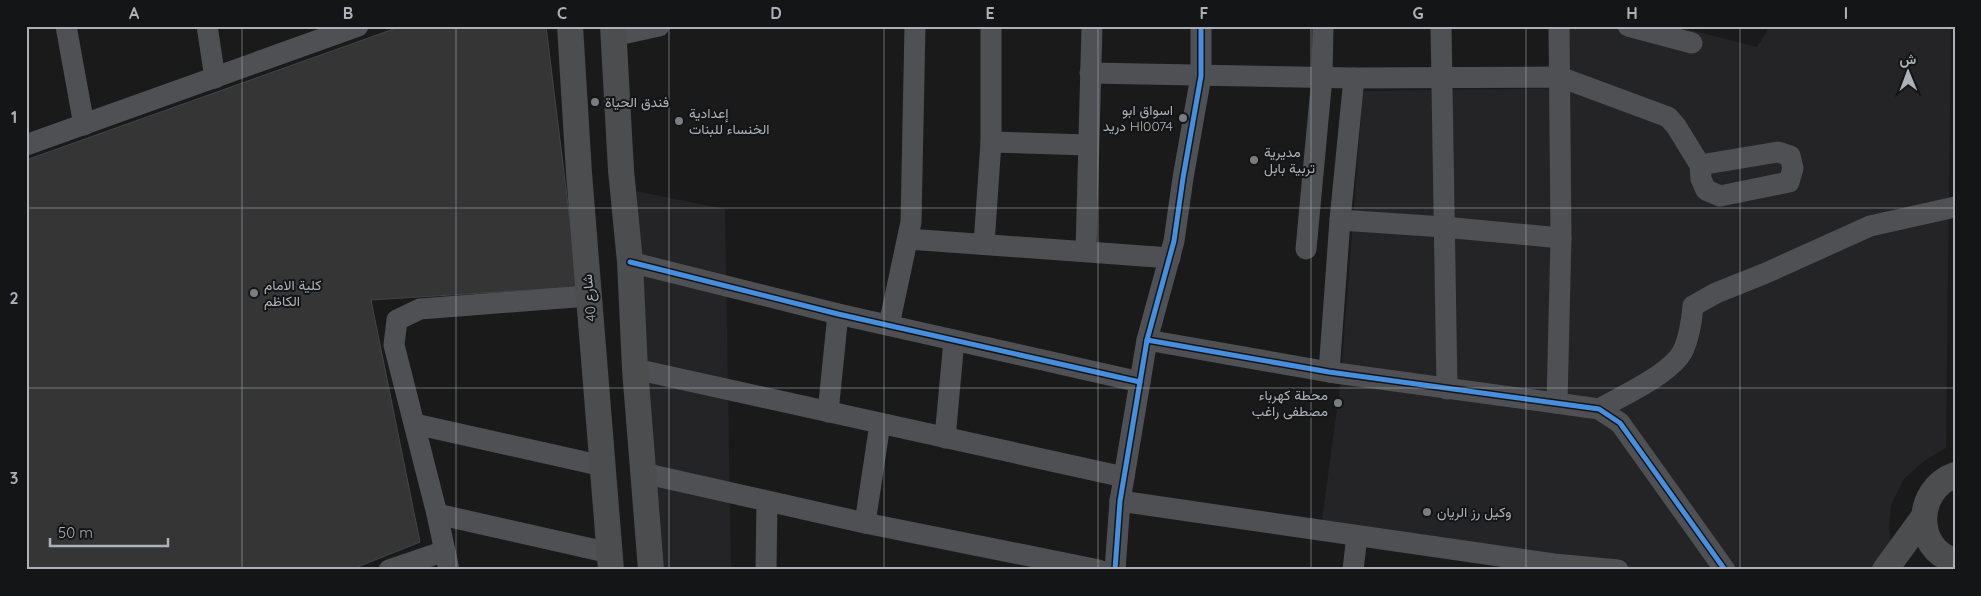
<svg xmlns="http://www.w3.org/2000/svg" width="1981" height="596" font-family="Quicksand,Vazirmatn,sans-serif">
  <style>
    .built { fill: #242426 }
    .building { fill: #353536; stroke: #434447 }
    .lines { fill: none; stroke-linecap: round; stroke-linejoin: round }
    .minor { stroke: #4f5053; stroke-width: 21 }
    .major { stroke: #4c4d4f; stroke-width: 26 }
    .cycleway-casing { stroke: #141516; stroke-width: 8 }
    .cycleway { stroke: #468fdf; stroke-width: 5 }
    .grid { fill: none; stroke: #adb2ba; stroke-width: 1; stroke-opacity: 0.55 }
    .poi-dot { fill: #7a7d82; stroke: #141516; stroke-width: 2 }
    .labels { text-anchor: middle; stroke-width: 4; stroke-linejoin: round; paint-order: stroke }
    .poi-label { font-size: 14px; fill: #adb2ba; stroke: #141516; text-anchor: start }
    .street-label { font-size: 14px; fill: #adb2ba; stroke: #141516 }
    .neatline { fill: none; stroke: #adb2ba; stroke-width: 2 }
    .grid-label { font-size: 16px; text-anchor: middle; font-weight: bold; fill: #adb2ba }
  </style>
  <rect width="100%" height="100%" fill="#1a1a1b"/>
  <g class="built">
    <path d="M1569,26H1675L1757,47L1770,26H1951L1946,448L1924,461L1904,479L1891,505L1889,527L1892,549L1870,570H1565L1322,520L1340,387L1363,91L1569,88Z"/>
    <path d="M630,190L725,209L731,570H663Z"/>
  </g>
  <path class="building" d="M402,26H546L578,287L371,300L420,542L350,570H29L26,558V160Z"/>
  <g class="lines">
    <g class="minor">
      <path d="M66,26L84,125"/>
      <path d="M207,26L215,78"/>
      <path d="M1441,26L1447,389"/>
      <path d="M1628,26L1692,43"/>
      <path d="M613,36L659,26"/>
      <path d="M1090,73L1354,78L1560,77L1668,117L1676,126L1700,165L1701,179L1706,190L1720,196L1789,182L1793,168L1790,156L1778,152L1700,165"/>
      <path d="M991,142L1088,145"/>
      <path d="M26,145L358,26"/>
      <path d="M1340,220L1444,227L1561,238"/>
      <path d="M908,239L1170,258"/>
      <path d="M984,244L991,142V26"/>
      <path d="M1306,249L1322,77L1323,26"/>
      <path d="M1086,251L1092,26"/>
      <path d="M630,262L838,314L1140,382"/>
      <path d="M889,325L911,222L915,26"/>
      <path d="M1147,340L1329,372L1599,409L1620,423L1725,570"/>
      <path d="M635,369L1124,477"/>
      <path d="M1329,372L1340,220L1354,78"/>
      <path d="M1557,403L1561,238L1559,26"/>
      <path d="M1599,409C1622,396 1662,378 1679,357C1688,346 1692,320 1693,306L1716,293L1766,273L1870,226L1955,207"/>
      <path d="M828,412L838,314"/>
      <path d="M415,424L603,466"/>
      <path d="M945,438L954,340"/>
      <path d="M643,473L865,523L1099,570"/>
      <path d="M1120,501L1554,564L1618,570"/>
      <path d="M437,514L610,553"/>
      <path d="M865,523L880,424"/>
      <path d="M389,570L445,551"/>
      <path d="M449,570L437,514L394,345L397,320L420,309L588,296"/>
      <path d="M766,570L767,502"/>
      <path d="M1115,570L1120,501L1147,340L1174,241L1183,178L1201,76V26"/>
      <path d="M1353,570L1357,536"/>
    </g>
    <g class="major">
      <path d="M570,26L579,173L611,570"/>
      <path d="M613,26L621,170L630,262L635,369L651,570"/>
      <path d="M1955,475C1915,489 1913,549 1955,561"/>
      <path d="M1885,570L1923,518"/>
    </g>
    <g class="cycleway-casing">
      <g id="cycleway">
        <path d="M630,262L838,314L1140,382"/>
        <path d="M1147,340L1329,372L1599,409L1620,423L1725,570"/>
        <path d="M1115,570L1120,501L1147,340L1174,241L1183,178L1201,76V26"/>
      </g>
    </g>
    <use href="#cycleway" class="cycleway"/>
  </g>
  <path class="grid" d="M242,26V570M456,26V570M669,26V570M884,26V570M1098,26V570M1311,26V570M1526,26V570M1740,26V570M26,208H1955M26,388H1955"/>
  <g class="poi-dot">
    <circle cx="595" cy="102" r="5"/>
    <circle cx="1183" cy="118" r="5"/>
    <circle cx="679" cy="121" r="5"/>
    <circle cx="1254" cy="160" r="5"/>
    <circle cx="254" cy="293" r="5"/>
    <circle cx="1338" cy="403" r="5"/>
    <circle cx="1427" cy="512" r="5"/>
  </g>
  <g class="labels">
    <g class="poi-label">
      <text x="605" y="107">فندق الحياة</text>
      <text x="1173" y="115" text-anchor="end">اسواق ابو<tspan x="1173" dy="16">دريد Hl0074</tspan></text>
      <text x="689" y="118">إعدادية<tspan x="689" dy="16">الخنساء للبنات</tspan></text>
      <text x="1264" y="157">مديرية<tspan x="1264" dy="16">تربية بابل</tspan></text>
      <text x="264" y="290">كلية الامام<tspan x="264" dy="16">الكاظم</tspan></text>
      <text x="1328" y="400" text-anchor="end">محطة كهرباء<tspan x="1328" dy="16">مصطفى راغب</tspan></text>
      <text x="1437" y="517">وكيل رز الريان</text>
    </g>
    <g class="street-label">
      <text transform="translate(589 298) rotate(-95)" y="5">شارع 40</text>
    </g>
  </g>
  <rect width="1981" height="596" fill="none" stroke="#141516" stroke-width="55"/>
  <g transform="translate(1908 72) rotate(359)" stroke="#141516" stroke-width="4" paint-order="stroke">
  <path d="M0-4L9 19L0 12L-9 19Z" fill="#adb2ba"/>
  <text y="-8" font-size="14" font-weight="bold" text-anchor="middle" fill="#adb2ba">ش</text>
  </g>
  <path d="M50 538v8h118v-8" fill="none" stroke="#adb2ba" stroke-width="2.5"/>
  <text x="58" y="538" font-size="15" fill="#adb2ba" stroke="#141516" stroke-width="4" paint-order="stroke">50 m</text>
  <rect x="28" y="28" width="1926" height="540" class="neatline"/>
  <g class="grid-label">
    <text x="134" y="19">A</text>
    <text x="348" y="19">B</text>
    <text x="562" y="19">C</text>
    <text x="776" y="19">D</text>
    <text x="990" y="19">E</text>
    <text x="1204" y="19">F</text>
    <text x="1418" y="19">G</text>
    <text x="1632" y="19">H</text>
    <text x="1846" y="19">I</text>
    <text x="14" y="123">1</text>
    <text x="14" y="304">2</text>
    <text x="14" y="484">3</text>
  </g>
</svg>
